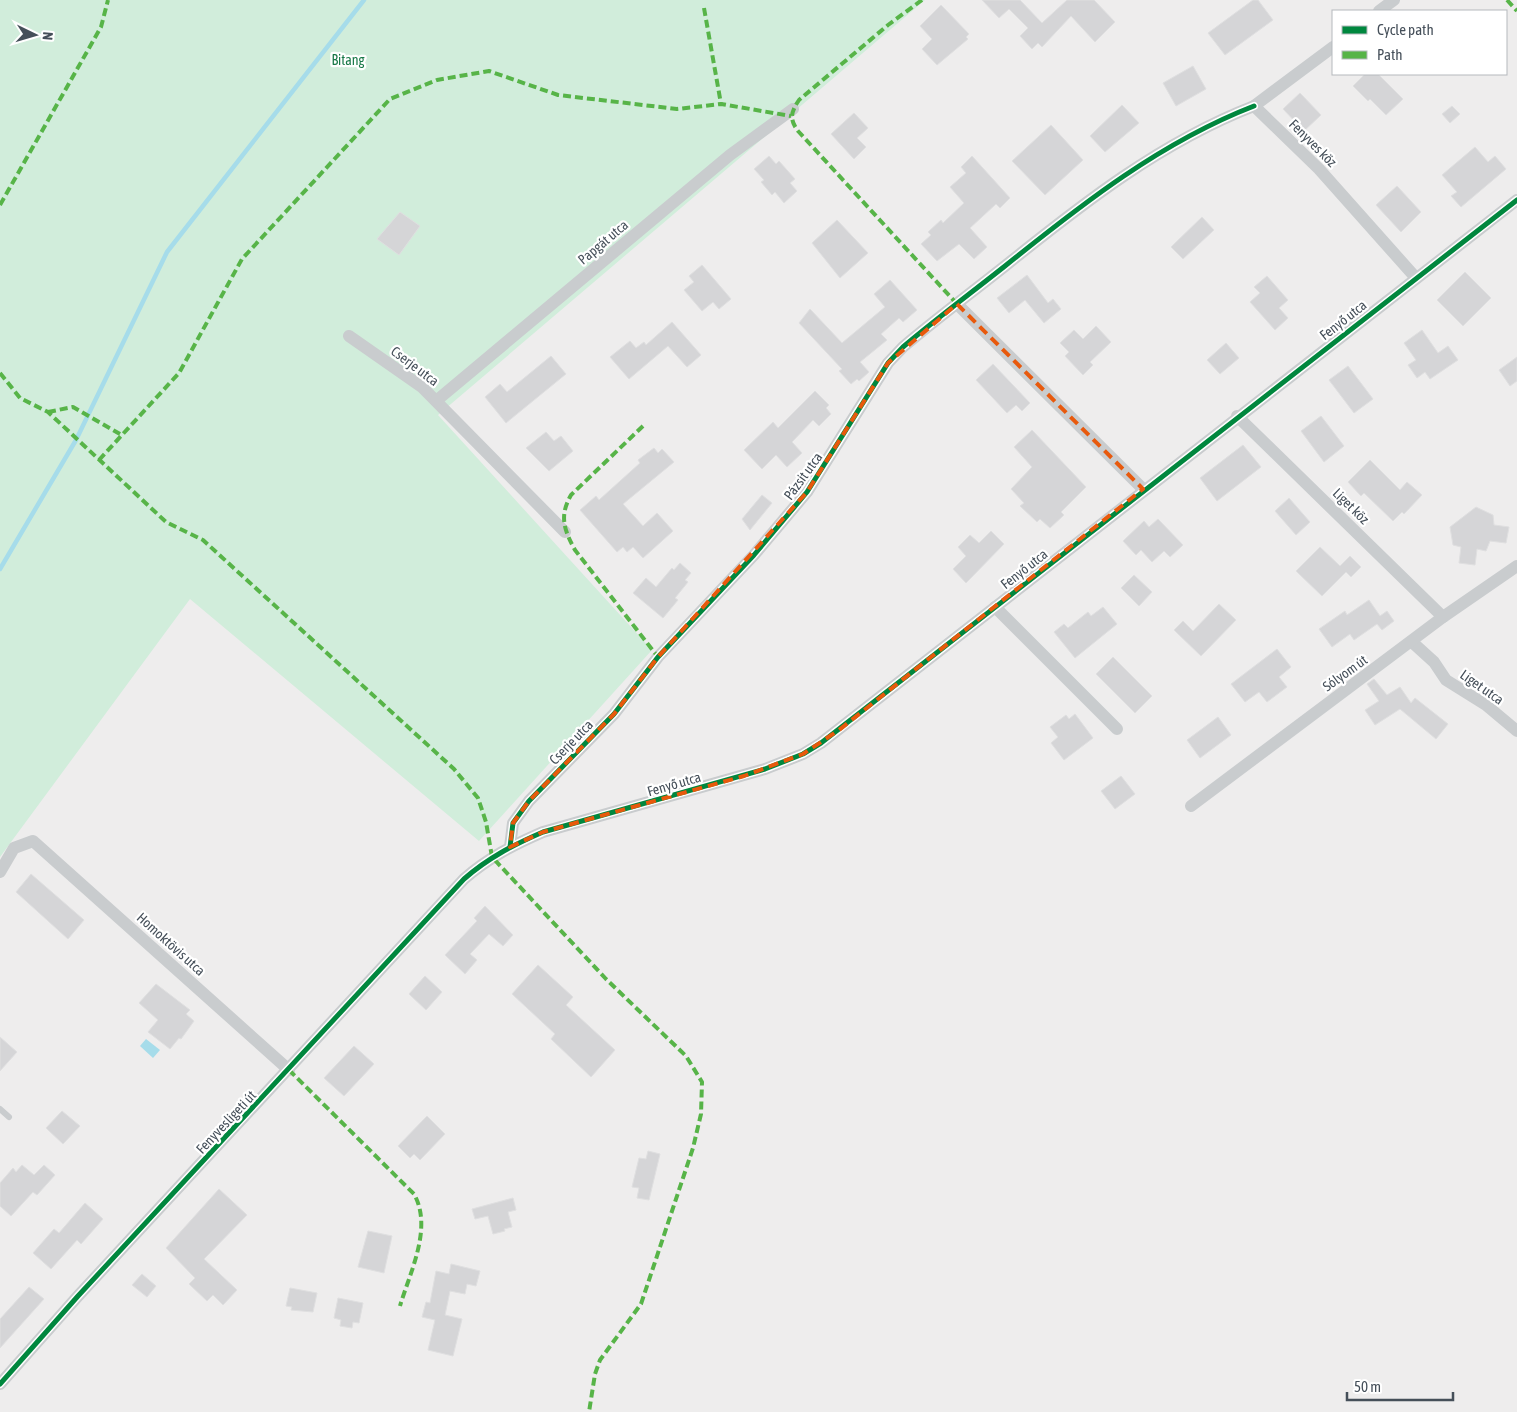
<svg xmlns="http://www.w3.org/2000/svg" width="1517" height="1412" font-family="'Asap Condensed',sans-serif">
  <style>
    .green { fill: #d1eddb }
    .water { fill: #a6dcea }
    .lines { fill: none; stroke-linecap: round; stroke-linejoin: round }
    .stream { stroke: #a6dcea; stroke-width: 4.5 }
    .building { fill: #d5d5d7; stroke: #dfdfe0 }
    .service { stroke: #c9ccce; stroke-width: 6 }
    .minor { stroke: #c9ccce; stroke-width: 12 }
    .quiet { stroke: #57b448; stroke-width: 4; stroke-dasharray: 8 4; stroke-linecap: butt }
    .cycleway-casing { stroke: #fff; stroke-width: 8 }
    .cycleway { stroke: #00873e; stroke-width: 5 }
    .marked { fill: none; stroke: #e8590c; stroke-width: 4; stroke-dasharray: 10 6; stroke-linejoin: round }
    .labels { text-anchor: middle; stroke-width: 4.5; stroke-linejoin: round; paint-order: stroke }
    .park-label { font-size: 14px; fill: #187847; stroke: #fff }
    .street-label { font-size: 14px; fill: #454f59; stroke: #fff }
  </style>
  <rect width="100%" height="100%" fill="#eeeded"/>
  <path class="green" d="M0,0H925L438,415L652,650L479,841L190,599L0,857Z"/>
  <path class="water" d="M146,1039L160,1050L153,1058L140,1046Z"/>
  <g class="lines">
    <path class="stream" d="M0,569L76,440L167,252L364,0"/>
  </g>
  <g class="building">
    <path d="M982,0H1020L1042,23L1067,0H1094L1115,22L1095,42L1071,16L1042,47L1038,43L1032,49L1020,36L1028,28L1009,9L999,18Z"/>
    <path d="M1253,0H1258L1273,20L1225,55L1208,33Z"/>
    <path d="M941,5L969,34L966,37L968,39L937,65L922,49L932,39L920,26Z"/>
    <path d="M1193,66L1206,89L1176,106L1163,83Z"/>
    <path d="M1365,74H1378L1403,99L1386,115L1370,99L1368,101L1353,86Z"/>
    <path d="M1300,93L1321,115L1304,131L1283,109Z"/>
    <path d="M1122,105L1139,123L1105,152L1090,136Z"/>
    <path d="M1452,106L1460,114L1450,123L1442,114Z"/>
    <path d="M854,113L868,128L857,138L866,147L854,159L831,134Z"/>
    <path d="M1051,125L1083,160L1045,195L1012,161Z"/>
    <path d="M1475,147L1488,162L1495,156L1506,169L1461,207L1451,196L1457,192L1442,175Z"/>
    <path d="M769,156L776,164L779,161L795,179L790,183L797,191L784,203L775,192L772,195L761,182L764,180L754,169Z"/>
    <path d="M972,156L1010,198L1000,208L996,204L970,228L987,247L974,259L959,244L937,261L921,244L931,235L928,232L941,220L943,223L964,203L950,187L966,173L961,167Z"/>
    <path d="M1397,186L1421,212L1401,232L1376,205Z"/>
    <path d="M400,212L420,226L399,255L377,239Z"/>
    <path d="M1202,217L1214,230L1183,259L1171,247Z"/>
    <path d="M837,220L868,253L840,278L812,243Z"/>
    <path d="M702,265L731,299L719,309L713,302L702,311L684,290L694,282L689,276Z"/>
    <path d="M1465,272L1491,298L1463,326L1437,300Z"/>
    <path d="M1027,275L1048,303L1053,299L1061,309L1044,323L1025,300L1009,313L997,298Z"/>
    <path d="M1267,276L1288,300L1279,308L1288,318L1275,330L1250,302L1260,293L1254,287Z"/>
    <path d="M890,280L917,310L903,322L899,318L881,334L887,340L860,362L869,372L859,381L857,379L851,384L839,371L842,369L799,323L810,309L842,343L885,307L874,294Z"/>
    <path d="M672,322L701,355L687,367L668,346L629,379L610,357L630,341L636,348L644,342L646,345Z"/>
    <path d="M1096,326L1111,342L1090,362L1093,365L1083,375L1065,356L1069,352L1060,343L1074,330L1083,339Z"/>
    <path d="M1422,330L1438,353L1448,346L1458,360L1430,379L1425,372L1417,378L1408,365L1416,360L1404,343Z"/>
    <path d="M1226,343L1239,358L1220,374L1207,360Z"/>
    <path d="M551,356L566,374L506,423L485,397L500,384L507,392Z"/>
    <path d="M1517,357V381L1510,386L1499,370Z"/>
    <path d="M993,364L1030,403L1022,411L1016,405L1007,413L976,380Z"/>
    <path d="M1348,366L1373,399L1354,413L1329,380Z"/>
    <path d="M815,391L829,405L826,408L831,414L819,426L813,420L792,442L802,453L787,467L776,455L762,469L744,450L773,422L778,428Z"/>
    <path d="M1321,416L1344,446L1324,462L1301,431Z"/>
    <path d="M1032,430L1086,487L1061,512L1064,515L1050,528L1040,519L1037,522L1020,506L1024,503L1011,489L1032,467L1014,447Z"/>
    <path d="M546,432L554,441L561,436L573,451L549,471L526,448Z"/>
    <path d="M1243,445L1261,467L1217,501L1200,478Z"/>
    <path d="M654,448L658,453L662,449L674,462L623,504L643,526L657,513L673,531L643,558L633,547L627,552L623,547L617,552L580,510L596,496L599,500L640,463L638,460Z"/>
    <path d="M1370,460L1400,490L1407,482L1422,495L1404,514L1402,512L1393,521L1364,493L1361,496L1348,482Z"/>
    <path d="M762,495L772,503L750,530L742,519Z"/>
    <path d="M1289,498L1310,522L1296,535L1275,511Z"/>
    <path d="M1476,507L1493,515L1494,525L1509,527L1506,543L1490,541L1486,551L1477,549L1475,565L1459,563L1461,547L1453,545L1450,527Z"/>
    <path d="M1158,519L1183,545L1170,557L1164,551L1152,562L1141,550L1136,555L1123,541L1144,521L1149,527Z"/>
    <path d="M991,531L1004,544L966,583L953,569L966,556L958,547L970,535L979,543Z"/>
    <path d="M1320,547L1340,566L1350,556L1361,567L1351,577L1346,572L1322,596L1296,571Z"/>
    <path d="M680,563L691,573L685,580L688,582L675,598L678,600L663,618L633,593L646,578L656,587L672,568L674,570Z"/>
    <path d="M1134,575L1152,592L1139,606L1121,588Z"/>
    <path d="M1369,600L1380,616L1387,611L1394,621L1382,630L1377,624L1354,640L1350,634L1332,647L1319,629L1345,611L1347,615Z"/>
    <path d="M1219,604L1236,620L1201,656L1174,630L1183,621L1193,631Z"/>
    <path d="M1103,607L1117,624L1075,658L1054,632L1064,624L1068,628L1088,612L1091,616Z"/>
    <path d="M1277,649L1291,667L1279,677L1287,687L1267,702L1259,692L1245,702L1231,684Z"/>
    <path d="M1113,657L1152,696L1135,713L1096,674Z"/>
    <path d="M1374,679L1387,695L1400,687L1411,703L1415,698L1448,724L1436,739L1400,709L1375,725L1365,710L1379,701L1367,684Z"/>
    <path d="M1075,714L1093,738L1064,760L1051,743L1058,737L1050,727L1066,715L1069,719Z"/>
    <path d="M1218,717L1231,735L1200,758L1187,740Z"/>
    <path d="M1121,776L1135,794L1115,809L1101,791Z"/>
    <path d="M31,874L84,920L68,939L16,892Z"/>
    <path d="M485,906L513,935L503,946L489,934L470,954L477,960L465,974L445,955L477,921L474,918Z"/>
    <path d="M538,965L573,997L566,1005L615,1050L591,1077L551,1039L555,1034L512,994Z"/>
    <path d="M425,976L442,992L426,1010L409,994Z"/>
    <path d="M156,984L190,1010L186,1014L194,1021L181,1039L179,1038L170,1049L148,1032L158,1020L139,1003Z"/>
    <path d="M0,1037L17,1052L0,1071Z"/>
    <path d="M354,1046L374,1064L344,1096L324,1078Z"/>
    <path d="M62,1111L80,1126L63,1144L46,1128Z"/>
    <path d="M427,1116L445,1134L420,1160L414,1154L410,1158L398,1146Z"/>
    <path d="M648,1151L660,1154L649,1200L637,1198L639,1188L632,1187L639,1158L646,1159Z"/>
    <path d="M22,1165L34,1175L44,1165L55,1175L37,1195L33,1192L11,1216L0,1206V1183L13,1168L16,1172Z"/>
    <path d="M219,1189L247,1215L204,1259L237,1290L223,1305L213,1295L207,1301L189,1284L195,1278L166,1248Z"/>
    <path d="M513,1198L516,1210L508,1212L512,1227L504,1229L505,1231L493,1234L488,1216L475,1219L472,1209Z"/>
    <path d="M85,1203L103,1219L81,1244L77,1240L51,1269L33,1253L54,1229L59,1233Z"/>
    <path d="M368,1231L392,1236L384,1273L358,1267Z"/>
    <path d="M451,1264L480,1271L476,1286L467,1284L465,1294L450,1291L445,1315L462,1319L453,1356L428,1350L435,1320L422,1317L426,1302L430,1303L436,1271L449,1274Z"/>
    <path d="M142,1274L156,1286L147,1297L132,1285Z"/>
    <path d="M29,1287L44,1299L0,1348V1319Z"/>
    <path d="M290,1288L317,1293L313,1312L291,1310L292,1307L286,1306Z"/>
    <path d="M338,1298L363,1303L359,1323L353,1322L352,1328L340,1326L341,1320L334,1318Z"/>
  </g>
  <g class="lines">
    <path class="service" d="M0,1109L9,1117"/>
    <g class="minor">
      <path d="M1379,11L1394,0"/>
      <path d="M1333,47L1254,106L1319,169L1416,278"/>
      <path d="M957,304L1143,489"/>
      <path d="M349,336L422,387L565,532"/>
      <path d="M436,401L730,155L793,109"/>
      <path d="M1237,416L1443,617"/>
      <path d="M995,607L1117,729"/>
      <path d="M1412,642L1434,662L1446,680L1486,705L1517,731"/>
      <path d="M1191,806L1443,617L1517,566"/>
      <path d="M510,847L513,823L529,801L614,714L658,657L754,555L807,492L888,363L903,347C936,319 971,293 1005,266C1082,204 1161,142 1254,106"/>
      <path d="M0,872L14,848L33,841L289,1070"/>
      <path d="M0,1384L78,1296L464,879C488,858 513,845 543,832L765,769L803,754L821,743L1517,200"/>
    </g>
    <g class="quiet">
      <path d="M922,0L888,25L799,100C791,112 789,119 798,131L957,304"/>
      <path d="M1507,0L1517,11"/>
      <path d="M704,8L721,104"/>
      <path d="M0,205L101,27L108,0"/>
      <path d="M0,373L20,398L48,412L166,522L203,540L454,769L478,798L486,822L492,857L606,979L686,1056L702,1082L701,1114L693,1148L641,1304L600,1360L595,1374L589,1412"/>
      <path d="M48,412L73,407L120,434"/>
      <path d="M643,426L571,495C559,516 564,530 575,550L658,657"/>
      <path d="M99,460L179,373L242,259L390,99L437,80L489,71L558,95L677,109L721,104L791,116"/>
      <path d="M289,1070L414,1194C433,1228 410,1272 400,1306"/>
    </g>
    <g class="cycleway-casing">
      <g id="cycleway">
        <path d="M510,847L513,823L529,801L614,714L658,657L754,555L807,492L888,363L903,347C936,319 971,293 1005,266C1082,204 1161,142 1254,106"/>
        <path d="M0,1384L78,1296L464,879C488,858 513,845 543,832L765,769L803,754L821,743L1517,200"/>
      </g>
    </g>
    <use href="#cycleway" class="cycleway"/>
  </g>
  <path class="marked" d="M957,304L1143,489L839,730L803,754L744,776L543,832L510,847L513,823L529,801L614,714L658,657L807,492L888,363Z"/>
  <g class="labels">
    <g class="park-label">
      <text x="348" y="65">Bitang</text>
    </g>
    <g class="street-label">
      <text transform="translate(1313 143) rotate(45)" y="5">Fenyves köz</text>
      <text transform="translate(603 242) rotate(-40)" y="5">Papgát utca</text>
      <text transform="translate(1343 320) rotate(-38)" y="5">Fenyő utca</text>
      <text transform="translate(415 366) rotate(37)" y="5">Cserje utca</text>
      <text transform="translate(803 476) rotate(-54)" y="5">Pázsit utca</text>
      <text transform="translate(1351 506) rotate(44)" y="5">Liget köz</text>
      <text transform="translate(1024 569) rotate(-38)" y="5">Fenyő utca</text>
      <text transform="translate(1345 673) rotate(-36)" y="5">Sólyom út</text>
      <text transform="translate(1482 687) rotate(35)" y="5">Liget utca</text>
      <text transform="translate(571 742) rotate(-46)" y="5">Cserje utca</text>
      <text transform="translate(674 784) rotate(-16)" y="5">Fenyő utca</text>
      <text transform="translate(171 944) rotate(42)" y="5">Homoktövis utca</text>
      <text transform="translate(226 1122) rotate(-47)" y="5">Fenyvesligeti út</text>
    </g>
  </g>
  <rect x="1332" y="10" width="175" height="65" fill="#ffffff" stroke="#b5b9bd"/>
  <rect x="1342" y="26" width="25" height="8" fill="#00873e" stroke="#b5b9bd"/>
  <text x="1377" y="35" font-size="15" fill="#454f59">Cycle path</text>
  <rect x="1342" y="51" width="25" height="8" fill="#57b448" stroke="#b5b9bd"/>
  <text x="1377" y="60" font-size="15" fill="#454f59">Path</text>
  <g transform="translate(35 35) rotate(95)" stroke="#ffffff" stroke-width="4" paint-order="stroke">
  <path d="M0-4L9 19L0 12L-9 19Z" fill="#454f59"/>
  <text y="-8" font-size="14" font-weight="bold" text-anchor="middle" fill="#454f59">N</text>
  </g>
  <path d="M1347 1392v8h106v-8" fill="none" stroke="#454f59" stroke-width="2.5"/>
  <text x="1354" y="1392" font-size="15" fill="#454f59" stroke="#ffffff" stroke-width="4" paint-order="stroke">50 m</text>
</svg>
